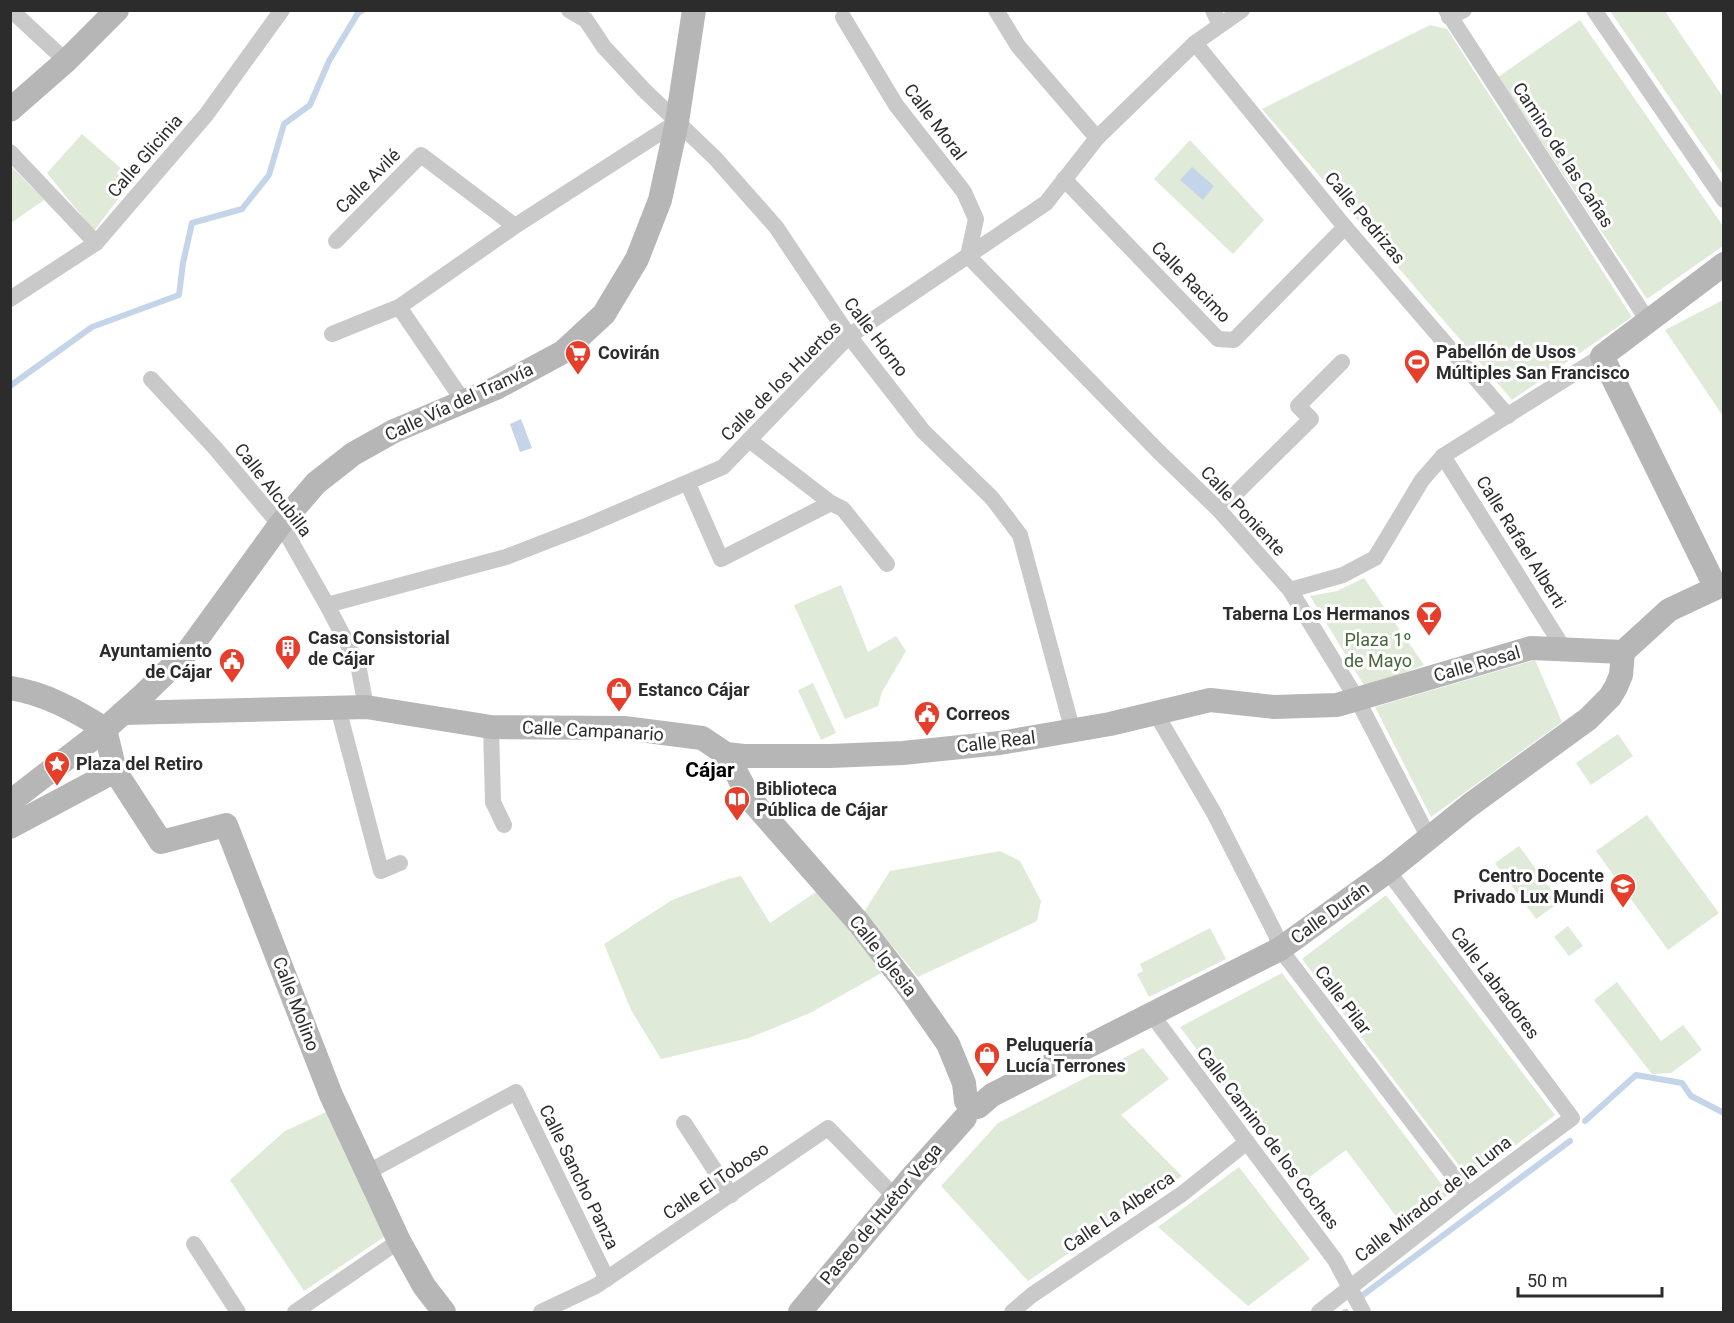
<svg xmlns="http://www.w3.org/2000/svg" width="1734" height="1323" font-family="Roboto,sans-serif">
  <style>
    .green { fill: #dfead8 }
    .water { fill: #c4d5ea }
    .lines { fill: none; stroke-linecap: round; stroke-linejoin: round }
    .stream { stroke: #c4d5ea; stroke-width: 6 }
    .street { stroke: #c9c9c9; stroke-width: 16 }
    .secondary { stroke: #b6b6b6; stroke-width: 24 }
    .labels { text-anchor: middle; stroke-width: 6; stroke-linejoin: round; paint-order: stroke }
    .street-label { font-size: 18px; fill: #2c2c2c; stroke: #fff }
    .poi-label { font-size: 18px; font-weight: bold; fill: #2c2c2c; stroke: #fff; text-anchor: start }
    .park-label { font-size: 18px; fill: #47673a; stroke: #fff }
    .quarter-label { font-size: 21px; font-weight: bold; fill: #000; stroke: #fff }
  </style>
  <rect width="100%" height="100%" fill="#fff"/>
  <g class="green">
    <path d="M1610,11H1665L1723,97V175Z"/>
    <path d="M1580,20L1723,226V246L1647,299L1498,77Z"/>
    <path d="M1430,25L1447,29L1632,317L1512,400L1262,109Z"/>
    <path d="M82,134L133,179L94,231L47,173Z"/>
    <path d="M1190,140L1264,220L1233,254L1154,179Z"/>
    <path d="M10,165L44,200L11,223H10Z"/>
    <path d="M1723,300V416L1665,330Z"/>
    <path d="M1364,578L1424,665L1365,687L1310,596L1337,591Z"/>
    <path d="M841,585L868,652L896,636L906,651L882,692L878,706L845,719L794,605Z"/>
    <path d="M1535,660L1562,722L1431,817L1375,707Z"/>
    <path d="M813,683L836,733L821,740L798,690Z"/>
    <path d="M1618,734L1633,756L1591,785L1576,763Z"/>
    <path d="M1647,815L1719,913L1668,950L1596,851Z"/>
    <path d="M1519,846L1560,902L1536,919L1495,863Z"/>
    <path d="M1000,851L1020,861L1041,901L1037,921L918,977L864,912L890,871Z"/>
    <path d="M741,876L770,923L819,890L885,971L810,1013L749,1038L661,1059L631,1010L604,944L672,900L728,879Z"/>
    <path d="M1386,895L1555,1115L1470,1180L1302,959Z"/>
    <path d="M1568,926L1583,946L1569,956L1554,937Z"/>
    <path d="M1210,928L1226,959L1149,997L1137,974L1143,971L1140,964Z"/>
    <path d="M1282,973L1449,1194L1405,1228L1346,1150L1299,1185L1180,1027Z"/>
    <path d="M1617,982L1661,1041L1683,1025L1702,1050L1671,1073L1652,1074L1594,1000Z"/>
    <path d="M1143,1048L1169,1079L1121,1115L1182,1176L1028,1281L941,1186L998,1123Z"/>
    <path d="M326,1112L384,1237L304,1291L230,1180L285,1131Z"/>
    <path d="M1239,1167L1310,1259L1248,1306L1158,1227Z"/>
  </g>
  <g class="water">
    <path d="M1192,167L1214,186L1203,200L1180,180Z"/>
    <path d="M521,419L532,448L520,452L510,424Z"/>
  </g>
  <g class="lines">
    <g class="stream">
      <path d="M10,386L92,327L179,295L183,263L192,223L242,209L269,175L284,124L310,105L329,61L358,13L363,10"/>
      <path d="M1585,1121L1636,1075L1682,1083L1691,1096L1724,1113"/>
      <path d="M1363,1295L1570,1141"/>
      <path d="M1345,1312H1346"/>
    </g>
    <g class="street">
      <path d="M11,10L66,61"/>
      <path d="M569,10L586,20L604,47L644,90L715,158L776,227L849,336L923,431L992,498L1020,535L1073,732"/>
      <path d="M996,10L1018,46L1097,138"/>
      <path d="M1213,10L1220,25"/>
      <path d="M1446,10L1648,321"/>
      <path d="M1594,10L1724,200"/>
      <path d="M843,17L896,105L964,192L976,219L968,256L1159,452L1219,510L1290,590L1357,699L1429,838"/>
      <path d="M1449,17L1464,10"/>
      <path d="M1195,43L1345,227L1508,416"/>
      <path d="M10,152L96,243"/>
      <path d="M1064,179L1218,339L1234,340L1345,227"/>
      <path d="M336,241L421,155L515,226"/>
      <path d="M10,299L96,243L206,115L282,10"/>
      <path d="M399,307L464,402"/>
      <path d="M332,334L399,307L515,226L677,122"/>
      <path d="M151,379L216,449L285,531L327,605L358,664L366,707"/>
      <path d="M1443,456L1564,649"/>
      <path d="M688,484L721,559L831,503L749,440"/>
      <path d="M831,503L843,509L887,564"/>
      <path d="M1219,510L1311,419L1298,406L1342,362"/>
      <path d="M1290,590L1343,575L1375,558L1422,480L1443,456L1602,356"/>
      <path d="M327,605L506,557L586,526L723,467L849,336L1046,203L1097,138L1195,43L1242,10"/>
      <path d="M338,708L381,871L400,863"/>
      <path d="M1155,712L1214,813L1276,935L1280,949L1468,1195"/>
      <path d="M491,727L493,802L504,825"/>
      <path d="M1152,1015L1335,1260L1363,1312"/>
      <path d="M684,1123L731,1195"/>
      <path d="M368,1172L516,1092L607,1279"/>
      <path d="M194,1244L238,1312"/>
      <path d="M295,1312L399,1241"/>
      <path d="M541,1312L596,1286L828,1128L896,1198"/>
      <path d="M1012,1312L1032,1295L1182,1194L1247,1142"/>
      <path d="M1319,1312L1468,1195L1572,1118L1388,871"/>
    </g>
    <g class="secondary">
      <path d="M10,110L66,61L117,10"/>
      <path d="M1623,652L1669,610L1716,588L1602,356L1724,264"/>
      <path d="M10,688C45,693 76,711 105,729"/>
      <path d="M123,713L366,707L491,727L624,728L702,738L726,754L744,756H830L903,753L1000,743L1110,724L1210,700L1274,707L1337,705L1531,648L1623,652"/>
      <path d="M105,729L115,771L161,842L226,825L331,1095L399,1241L424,1286L444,1312"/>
      <path d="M726,754L751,800L858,922L909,988L948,1044L964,1083L966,1101"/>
      <path d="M10,802L105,729L142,696L189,650L279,526L316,483L353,454L394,431L496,388L563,352L604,314L637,259L660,200L677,122L694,10"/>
      <path d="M10,827L115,771"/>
      <path d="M978,1107L992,1095L1280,949L1388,871L1470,805L1588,719L1610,697L1616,687L1621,675L1623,652"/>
      <path d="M800,1312L912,1177L965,1118"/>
    </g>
  </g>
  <defs>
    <g id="supermarket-pin" transform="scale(1.35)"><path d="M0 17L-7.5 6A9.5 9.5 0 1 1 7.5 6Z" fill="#e53f2b" stroke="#fff"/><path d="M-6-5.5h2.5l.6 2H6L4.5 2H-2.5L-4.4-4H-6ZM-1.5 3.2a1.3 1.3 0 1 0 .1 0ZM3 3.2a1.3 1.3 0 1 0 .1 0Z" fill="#fff"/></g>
    <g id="stadium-pin" transform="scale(1.35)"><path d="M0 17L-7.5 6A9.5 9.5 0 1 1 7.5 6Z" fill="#e53f2b" stroke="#fff"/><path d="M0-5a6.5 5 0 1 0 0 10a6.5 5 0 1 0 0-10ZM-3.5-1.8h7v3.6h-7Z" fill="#fff"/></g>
    <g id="bar-pin" transform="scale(1.35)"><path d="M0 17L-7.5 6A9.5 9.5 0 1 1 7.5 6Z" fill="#e53f2b" stroke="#fff"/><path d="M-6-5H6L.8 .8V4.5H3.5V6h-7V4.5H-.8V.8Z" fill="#fff"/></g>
    <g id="building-pin" transform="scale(1.35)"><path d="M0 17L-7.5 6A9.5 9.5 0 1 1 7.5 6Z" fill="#e53f2b" stroke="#fff"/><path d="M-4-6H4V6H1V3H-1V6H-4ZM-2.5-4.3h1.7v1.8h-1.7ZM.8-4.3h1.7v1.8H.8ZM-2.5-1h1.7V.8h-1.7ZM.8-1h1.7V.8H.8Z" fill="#fff"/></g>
    <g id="civic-pin" transform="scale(1.35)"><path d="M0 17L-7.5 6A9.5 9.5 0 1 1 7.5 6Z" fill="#e53f2b" stroke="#fff"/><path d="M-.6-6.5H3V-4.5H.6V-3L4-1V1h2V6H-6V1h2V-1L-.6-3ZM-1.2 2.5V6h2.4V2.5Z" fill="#fff"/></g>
    <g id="shop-pin" transform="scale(1.35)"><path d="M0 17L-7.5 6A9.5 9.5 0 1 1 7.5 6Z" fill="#e53f2b" stroke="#fff"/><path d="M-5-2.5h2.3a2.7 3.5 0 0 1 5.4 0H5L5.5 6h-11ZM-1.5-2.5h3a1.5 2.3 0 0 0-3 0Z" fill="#fff"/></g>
    <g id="sight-pin" transform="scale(1.35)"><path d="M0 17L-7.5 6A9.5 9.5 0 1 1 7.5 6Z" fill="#e53f2b" stroke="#fff"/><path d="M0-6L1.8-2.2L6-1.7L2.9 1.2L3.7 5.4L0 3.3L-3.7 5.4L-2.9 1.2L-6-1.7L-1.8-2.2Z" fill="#fff"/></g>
    <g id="library-pin" transform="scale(1.35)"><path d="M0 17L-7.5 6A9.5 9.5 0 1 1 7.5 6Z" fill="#e53f2b" stroke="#fff"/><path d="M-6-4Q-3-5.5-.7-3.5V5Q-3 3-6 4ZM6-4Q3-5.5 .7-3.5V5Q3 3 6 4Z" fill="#fff"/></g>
    <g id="school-pin" transform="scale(1.35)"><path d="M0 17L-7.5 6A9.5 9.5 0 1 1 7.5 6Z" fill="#e53f2b" stroke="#fff"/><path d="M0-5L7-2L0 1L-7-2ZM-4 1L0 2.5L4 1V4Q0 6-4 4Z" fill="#fff"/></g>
  </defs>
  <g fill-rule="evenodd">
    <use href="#supermarket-pin" x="578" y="353"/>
    <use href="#stadium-pin" x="1417" y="362"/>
    <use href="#bar-pin" x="1429" y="614"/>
    <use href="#building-pin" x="288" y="648"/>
    <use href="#civic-pin" x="232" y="661"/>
    <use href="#shop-pin" x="619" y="690"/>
    <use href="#civic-pin" x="927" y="714"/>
    <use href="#sight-pin" x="57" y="764"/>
    <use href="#library-pin" x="737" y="799"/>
    <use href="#school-pin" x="1623" y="886"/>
    <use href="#shop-pin" x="987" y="1055"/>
  </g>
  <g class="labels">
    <g class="street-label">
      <text transform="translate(935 122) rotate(53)" y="6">Calle Moral</text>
      <text transform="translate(1563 155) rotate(57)" y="6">Camino de las Cañas</text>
      <text transform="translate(145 156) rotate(-49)" y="6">Calle Glicinia</text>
      <text transform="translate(368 181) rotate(-45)" y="6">Calle Avilé</text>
      <text transform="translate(1365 218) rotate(50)" y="6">Calle Pedrizas</text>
      <text transform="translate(1191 282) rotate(46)" y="6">Calle Racimo</text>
      <text transform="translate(876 337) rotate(53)" y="6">Calle Horno</text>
      <text transform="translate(781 381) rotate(-45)" y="6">Calle de los Huertos</text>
      <text transform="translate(459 402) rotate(-25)" y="6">Calle Vía del Tranvía</text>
      <text transform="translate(273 490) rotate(52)" y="6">Calle Alcubilla</text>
      <text transform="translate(1243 511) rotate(47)" y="6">Calle Poniente</text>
      <text transform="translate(1521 542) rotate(58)" y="6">Calle Rafael Alberti</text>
      <text transform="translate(1477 664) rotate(-16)" y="6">Calle Rosal</text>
      <text transform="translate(593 731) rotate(3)" y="6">Calle Campanario</text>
      <text transform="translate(996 742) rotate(-7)" y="6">Calle Real</text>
      <text transform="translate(1330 913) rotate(-36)" y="6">Calle Durán</text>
      <text transform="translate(883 956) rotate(52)" y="6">Calle Iglesia</text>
      <text transform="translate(1495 983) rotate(53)" y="6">Calle Labradores</text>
      <text transform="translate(1343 1000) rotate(53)" y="6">Calle Pilar</text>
      <text transform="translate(296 1004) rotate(69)" y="6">Calle Molino</text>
      <text transform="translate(1268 1138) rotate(53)" y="6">Calle Camino de los Coches</text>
      <text transform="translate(579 1177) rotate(64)" y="6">Calle Sancho Panza</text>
      <text transform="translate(716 1181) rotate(-34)" y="6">Calle El Toboso</text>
      <text transform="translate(1433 1199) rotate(-38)" y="6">Calle Mirador de la Luna</text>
      <text transform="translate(1119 1212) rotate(-34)" y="6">Calle La Alberca</text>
      <text transform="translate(881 1214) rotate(-50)" y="6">Paseo de Huétor Vega</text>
    </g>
    <g class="poi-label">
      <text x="1436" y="358">Pabellón de Usos<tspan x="1436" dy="21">Múltiples San Francisco</tspan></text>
      <text x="598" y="359">Covirán</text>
      <text x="1410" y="620" text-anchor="end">Taberna Los Hermanos</text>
      <text x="308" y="644">Casa Consistorial<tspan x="308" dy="21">de Cájar</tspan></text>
      <text x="212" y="657" text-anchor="end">Ayuntamiento<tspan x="212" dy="21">de Cájar</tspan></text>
      <text x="638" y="696">Estanco Cájar</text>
      <text x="946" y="720">Correos</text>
      <text x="76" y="770">Plaza del Retiro</text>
      <text x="756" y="795">Biblioteca<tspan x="756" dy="21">Pública de Cájar</tspan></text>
      <text x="1604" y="882" text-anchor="end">Centro Docente<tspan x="1604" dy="21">Privado Lux Mundi</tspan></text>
      <text x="1006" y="1051">Peluquería<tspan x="1006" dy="21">Lucía Terrones</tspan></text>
    </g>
    <g class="park-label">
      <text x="1378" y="646">Plaza 1º<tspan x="1378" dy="21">de Mayo</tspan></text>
    </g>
    <g class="quarter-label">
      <text x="710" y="777">Cájar</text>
    </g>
  </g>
  <rect width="1734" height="1323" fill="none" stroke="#2c2c2c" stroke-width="24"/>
  <path d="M1518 1287v9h144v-9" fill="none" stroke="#2c2c2c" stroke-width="3"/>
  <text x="1527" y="1287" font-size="18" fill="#2c2c2c" stroke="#ffffff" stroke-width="4.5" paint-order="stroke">50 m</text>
</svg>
